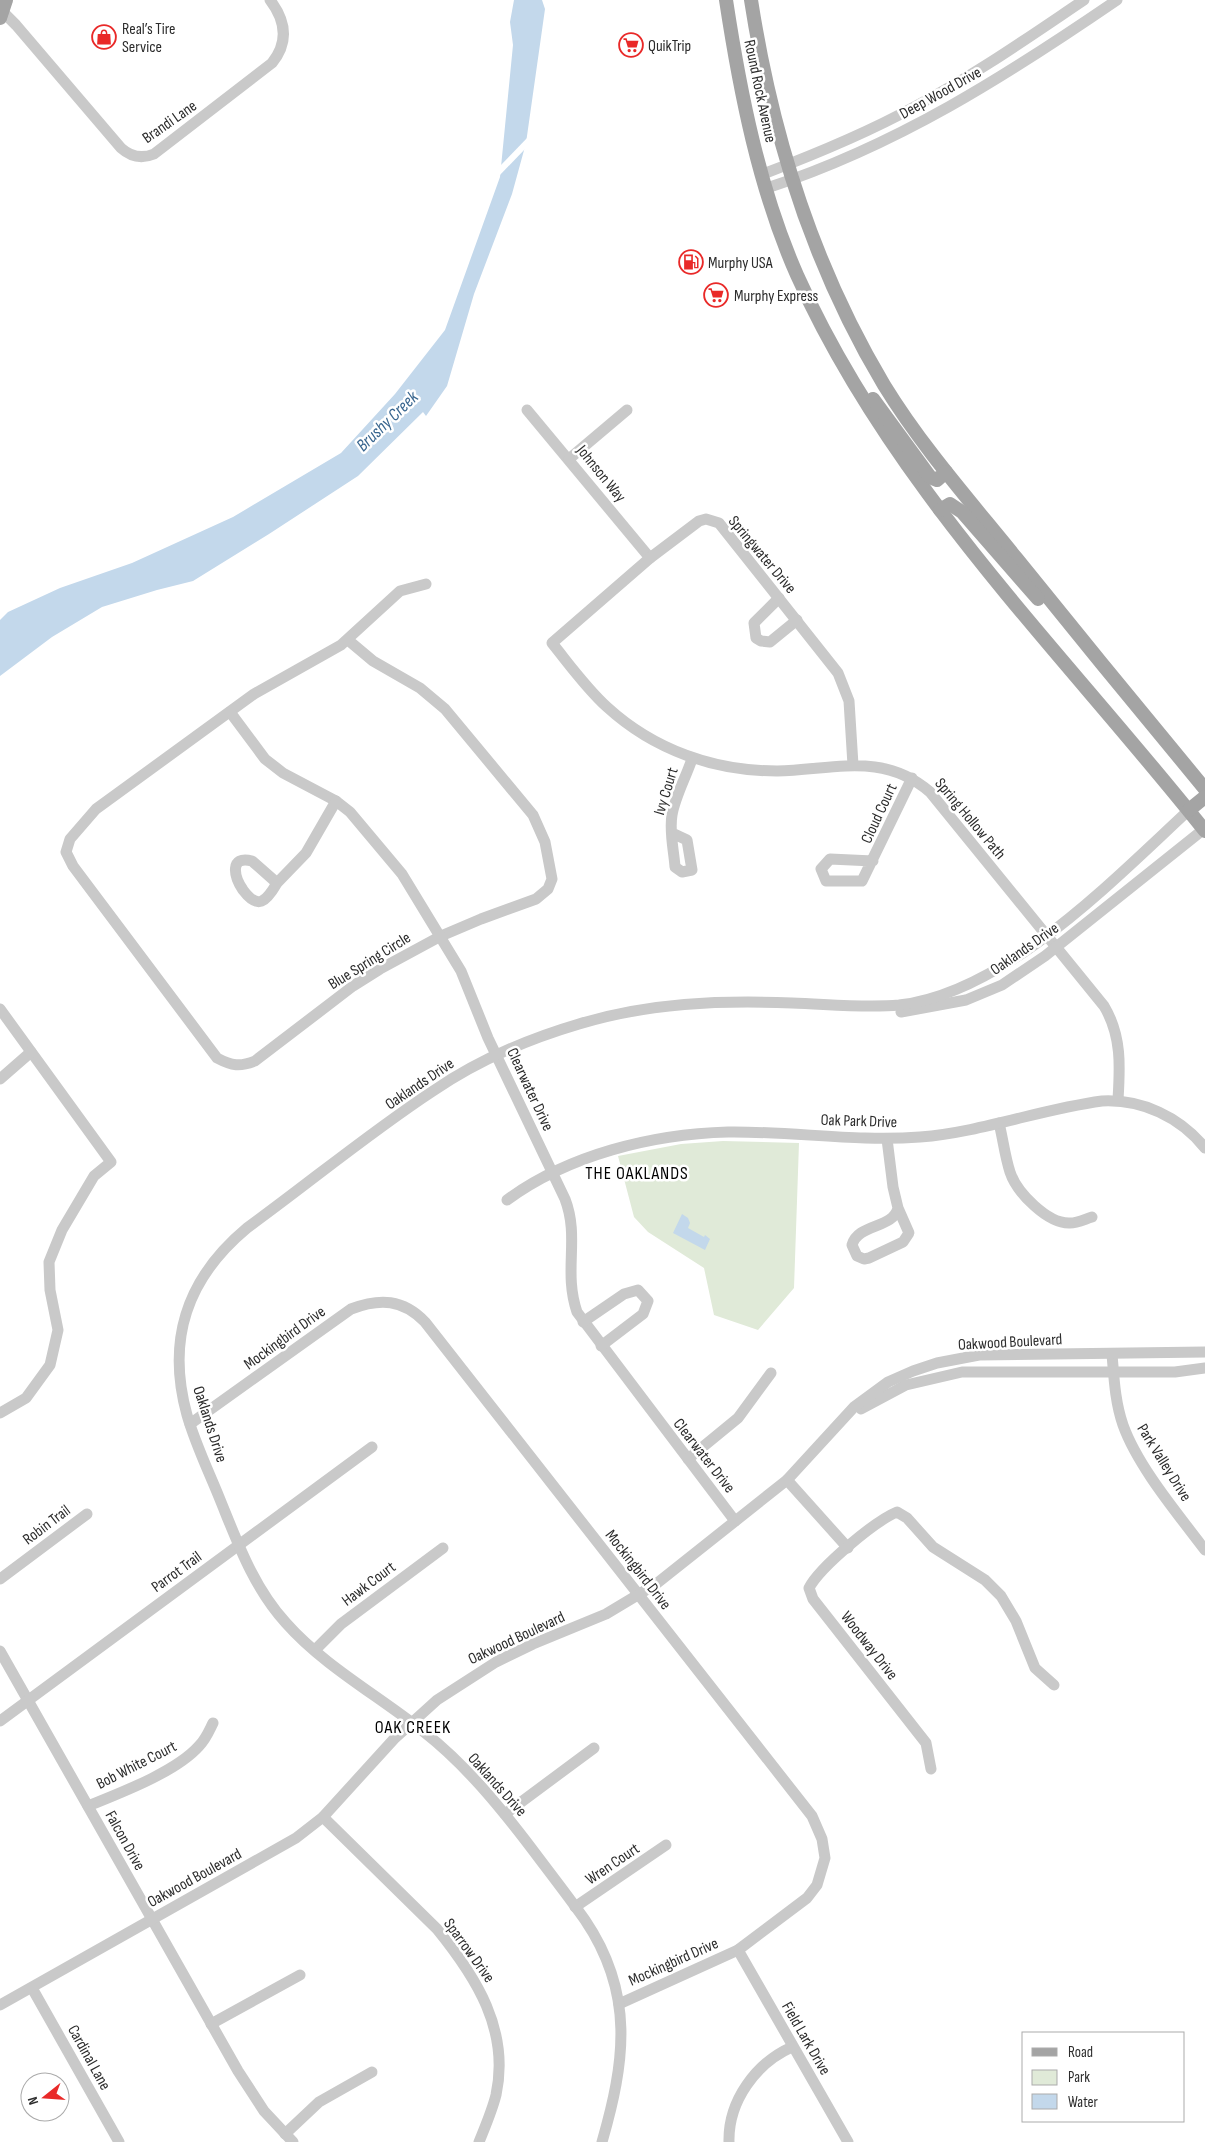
<svg xmlns="http://www.w3.org/2000/svg" width="1205" height="2142" font-family="'Sofia Sans Condensed',sans-serif">
  <style>
    .green { fill: #e0ead8 }
    .water { fill: #c3d8eb }
    .pier { fill: #fff }
    .lines { fill: none; stroke-linecap: round; stroke-linejoin: round }
    .minor { stroke: #c9c9c9; stroke-width: 11 }
    .major { stroke: #a4a4a4; stroke-width: 14 }
    .labels { text-anchor: middle; stroke-width: 5; stroke-linejoin: round; paint-order: stroke }
    .poi-label { font-size: 16px; fill: #2c2c2c; stroke: #fff; text-anchor: start }
    .street-label { font-size: 16px; fill: #2c2c2c; stroke: #fff }
    .water-label { font-size: 18px; font-style: italic; fill: #39668f; stroke: #fff }
    .neighbourhood-label { font-size: 18px; letter-spacing: 1px; fill: #000; stroke: #fff }
  </style>
  <rect width="100%" height="100%" fill="#fff"/>
  <path class="green" d="M723,1141L799,1143L794,1288L758,1330L714,1315L704,1268L648,1232L634,1217L618,1156L681,1144Z"/>
  <g class="water">
    <path d="M514,0H542L545,9L526,143L512,194L474,294L447,386L426,416L423,412L358,476L269,534L193,581L157,590L102,607L52,637L0,676V620L8,612L60,588L132,563L233,517L341,453L395,394L445,330L500,177L513,45L510,22Z"/>
    <path d="M682,1214L688,1218L690,1223L688,1228L704,1237L705,1235L710,1239L705,1250L673,1233Z"/>
  </g>
  <path class="pier" d="M529,136L527,147L498,177L499,167Z"/>
  <g class="lines">
    <g class="minor">
      <path d="M3,12L16,25L121,148C131,157 142,159 154,154L272,63C289,42 286,21 270,0"/>
      <path d="M763,174C816,154 867,133 916,106C975,75 1029,37 1084,0"/>
      <path d="M767,188C896,146 1006,76 1117,0"/>
      <path d="M527,410L650,558"/>
      <path d="M569,459L627,410"/>
      <path d="M779,598L754,623L756,638L761,641L770,642L797,620"/>
      <path d="M348,640L373,661L420,688L445,709L533,815L545,842L552,879L548,889L536,899L481,919L441,936L380,969L353,986L255,1061C240,1067 232,1066 217,1058L73,866L66,852L70,839L96,809L254,694L341,645L400,591L426,584"/>
      <path d="M230,712L265,759L283,773L336,801L350,812L402,874L461,971L488,1038L565,1199C580,1238 563,1271 577,1312L735,1521"/>
      <path d="M853,765L849,701L838,673L719,523L706,519L699,521L650,558L552,643C569,664 586,688 607,707C654,750 714,771 777,771C833,770 883,751 930,792L1104,1006C1122,1036 1120,1067 1118,1100"/>
      <path d="M672,833L687,840L692,870L682,872L675,867C674,851 669,832 672,815C675,797 686,777 692,759"/>
      <path d="M873,861L830,859L821,869L826,881H862L912,778"/>
      <path d="M277,883C266,902 258,910 243,890C234,877 229,855 252,861L277,883L306,853L336,801"/>
      <path d="M0,1009L111,1162L94,1176L62,1230L49,1262L50,1290L58,1330L50,1365L26,1398L0,1413"/>
      <path d="M901,1012L966,1000L1002,985L1045,956L1204,829"/>
      <path d="M0,1079L31,1052"/>
      <path d="M999,1123C1003,1139 1005,1157 1010,1172C1017,1193 1048,1224 1070,1223C1078,1223 1085,1219 1092,1217"/>
      <path d="M887,1139L893,1187L898,1208C893,1229 858,1223 852,1245L857,1256L864,1259L869,1258L903,1242L909,1233L898,1208"/>
      <path d="M507,1200C568,1155 652,1134 728,1132C792,1131 856,1142 920,1137C982,1132 1041,1109 1102,1101C1142,1099 1180,1117 1205,1148"/>
      <path d="M583,1322L624,1294L638,1290L648,1301L643,1314L601,1346"/>
      <path d="M1112,1354C1114,1378 1115,1402 1123,1425C1138,1467 1178,1514 1205,1550"/>
      <path d="M861,1409L906,1385L962,1372H1175L1205,1368"/>
      <path d="M190,1424L351,1309C380,1298 403,1299 425,1322L812,1816L822,1839L825,1858L817,1885L807,1898L738,1950L619,2004"/>
      <path d="M688,1459L738,1418L771,1373"/>
      <path d="M787,1480L848,1548"/>
      <path d="M0,1579L87,1514"/>
      <path d="M316,1649L341,1624L443,1548"/>
      <path d="M0,1651L238,2071L264,2111L293,2142"/>
      <path d="M0,1721L372,1447"/>
      <path d="M931,1769L926,1743L813,1599L809,1588C820,1567 875,1521 897,1512L907,1518L933,1547L985,1580L1001,1596L1016,1621L1035,1668L1054,1685"/>
      <path d="M88,1806C120,1793 176,1772 199,1746C206,1739 209,1731 213,1723"/>
      <path d="M505,1814L594,1748"/>
      <path d="M323,1817L437,1929C476,1977 510,2030 496,2095C492,2111 485,2127 479,2142"/>
      <path d="M575,1907L666,1845"/>
      <path d="M738,1950L848,2142"/>
      <path d="M32,1988L119,2142"/>
      <path d="M0,2005L296,1838L323,1817L394,1739L437,1700L496,1662L533,1644L606,1614L656,1584L787,1480L854,1407L888,1382L913,1371L937,1363L979,1355L1205,1352"/>
      <path d="M211,2024L300,1975"/>
      <path d="M285,2134L319,2102L372,2072"/>
      <path d="M602,2142C625,2062 635,1994 585,1920C568,1896 550,1873 532,1849C500,1807 466,1765 424,1732C379,1696 324,1666 286,1623C253,1587 237,1541 219,1497C208,1470 195,1443 187,1415C166,1339 187,1278 247,1228C309,1183 369,1133 433,1091C477,1061 528,1039 579,1024C648,1003 720,1000 792,1003C827,1004 864,1008 899,1005C1005,993 1113,880 1189,810"/>
      <path d="M729,2142C728,2101 756,2063 792,2047"/>
    </g>
    <g class="major">
      <path d="M726,0C740,92 759,189 797,275C892,487 1062,651 1205,831"/>
      <path d="M751,0C772,135 814,268 884,385C922,447 971,502 1017,559C1079,636 1142,713 1205,789"/>
      <path d="M0,18L6,0"/>
      <path d="M873,399L930,477L937,480L946,472"/>
      <path d="M940,510L950,504L962,512L1038,599"/>
      <path d="M1189,810L1205,797"/>
    </g>
  </g>
  <defs>
    <g id="shop-ring" transform="scale(1.25)"><circle r="9.5" fill="#fff" stroke="#e92928" stroke-width="1.5"/><path d="M-5-2.5h2.3a2.7 3.5 0 0 1 5.4 0H5L5.5 6h-11ZM-1.5-2.5h3a1.5 2.3 0 0 0-3 0Z" fill="#e92928"/></g>
    <g id="supermarket-ring" transform="scale(1.25)"><circle r="9.5" fill="#fff" stroke="#e92928" stroke-width="1.5"/><path d="M-6-5.5h2.5l.6 2H6L4.5 2H-2.5L-4.4-4H-6ZM-1.5 3.2a1.3 1.3 0 1 0 .1 0ZM3 3.2a1.3 1.3 0 1 0 .1 0Z" fill="#e92928"/></g>
    <g id="fuel-ring" transform="scale(1.25)"><circle r="9.5" fill="#fff" stroke="#e92928" stroke-width="1.5"/><path d="M-5.5-6h7V0h2V4h1.3V-2.5L3-4.5l.8-.8L6-3V5H2.5V1h-1V6h-7ZM-4.2-4.7v3.2H.2V-4.7Z" fill="#e92928"/></g>
  </defs>
  <g fill-rule="evenodd">
    <use href="#shop-ring" x="104" y="37"/>
    <use href="#supermarket-ring" x="631" y="45"/>
    <use href="#fuel-ring" x="691" y="262"/>
    <use href="#supermarket-ring" x="716" y="295"/>
  </g>
  <g class="labels">
    <g class="poi-label">
      <text x="122" y="34">Real’s Tire<tspan x="122" dy="18">Service</tspan></text>
      <text x="648" y="51">QuikTrip</text>
      <text x="708" y="268">Murphy USA</text>
      <text x="734" y="301">Murphy Express</text>
    </g>
    <g class="street-label">
      <text transform="translate(761 91) rotate(78)" y="6">Round Rock Avenue</text>
      <text transform="translate(940 92) rotate(-29)" y="6">Deep Wood Drive</text>
      <text transform="translate(169 121) rotate(-35)" y="6">Brandi Lane</text>
      <text transform="translate(602 473) rotate(51)" y="6">Johnson Way</text>
      <text transform="translate(763 554) rotate(50)" y="6">Springwater Drive</text>
      <text transform="translate(665 791) rotate(-73)" y="6">Ivy Court</text>
      <text transform="translate(878 813) rotate(-65)" y="6">Cloud Court</text>
      <text transform="translate(971 818) rotate(50)" y="6">Spring Hollow Path</text>
      <text transform="translate(1024 948) rotate(-35)" y="6">Oaklands Drive</text>
      <text transform="translate(369 960) rotate(-32)" y="6">Blue Spring Circle</text>
      <text transform="translate(419 1083) rotate(-34)" y="6">Oaklands Drive</text>
      <text transform="translate(531 1089) rotate(65)" y="6">Clearwater Drive</text>
      <text transform="translate(859 1120) rotate(2)" y="6">Oak Park Drive</text>
      <text transform="translate(284 1337) rotate(-36)" y="6">Mockingbird Drive</text>
      <text transform="translate(1010 1341) rotate(-3)" y="6">Oakwood Boulevard</text>
      <text transform="translate(211 1424) rotate(72)" y="6">Oaklands Drive</text>
      <text transform="translate(705 1455) rotate(52)" y="6">Clearwater Drive</text>
      <text transform="translate(1165 1462) rotate(58)" y="6">Park Valley Drive</text>
      <text transform="translate(46 1524) rotate(-37)" y="6">Robin Trail</text>
      <text transform="translate(639 1569) rotate(52)" y="6">Mockingbird Drive</text>
      <text transform="translate(176 1571) rotate(-36)" y="6">Parrot Trail</text>
      <text transform="translate(368 1583) rotate(-37)" y="6">Hawk Court</text>
      <text transform="translate(516 1637) rotate(-25)" y="6">Oakwood Boulevard</text>
      <text transform="translate(870 1645) rotate(52)" y="6">Woodway Drive</text>
      <text transform="translate(136 1764) rotate(-27)" y="6">Bob White Court</text>
      <text transform="translate(498 1784) rotate(48)" y="6">Oaklands Drive</text>
      <text transform="translate(126 1840) rotate(61)" y="6">Falcon Drive</text>
      <text transform="translate(612 1863) rotate(-34)" y="6">Wren Court</text>
      <text transform="translate(194 1877) rotate(-29)" y="6">Oakwood Boulevard</text>
      <text transform="translate(470 1950) rotate(54)" y="6">Sparrow Drive</text>
      <text transform="translate(673 1961) rotate(-24)" y="6">Mockingbird Drive</text>
      <text transform="translate(807 2038) rotate(60)" y="6">Field Lark Drive</text>
      <text transform="translate(90 2057) rotate(61)" y="6">Cardinal Lane</text>
    </g>
    <g class="water-label">
      <text transform="translate(387 421) rotate(-44)" y="6">Brushy Creek</text>
    </g>
    <g class="neighbourhood-label">
      <text x="637" y="1179">THE OAKLANDS</text>
      <text x="413" y="1733">OAK CREEK</text>
    </g>
  </g>
  <rect x="1022" y="2032" width="162" height="90" fill="#ffffff" stroke="#ababab"/>
  <rect x="1032" y="2048" width="25" height="8" fill="#a4a4a4" stroke="#ababab"/>
  <text x="1068" y="2057" font-size="15" fill="#2c2c2c">Road</text>
  <rect x="1032" y="2070" width="25" height="15" fill="#e0ead8" stroke="#ababab"/>
  <text x="1068" y="2082" font-size="15" fill="#2c2c2c">Park</text>
  <rect x="1032" y="2094" width="25" height="15" fill="#c3d8eb" stroke="#ababab"/>
  <text x="1068" y="2107" font-size="15" fill="#2c2c2c">Water</text>
  <g transform="translate(45 2097) rotate(253)"><circle r="24" fill="#ffffff" stroke="#ababab"/>
  <path d="M0-4L9 19L0 12L-9 19Z" fill="#e92928"/>
  <text y="-8" font-size="14" font-weight="bold" text-anchor="middle" fill="#2c2c2c">N</text>
  </g>
</svg>
